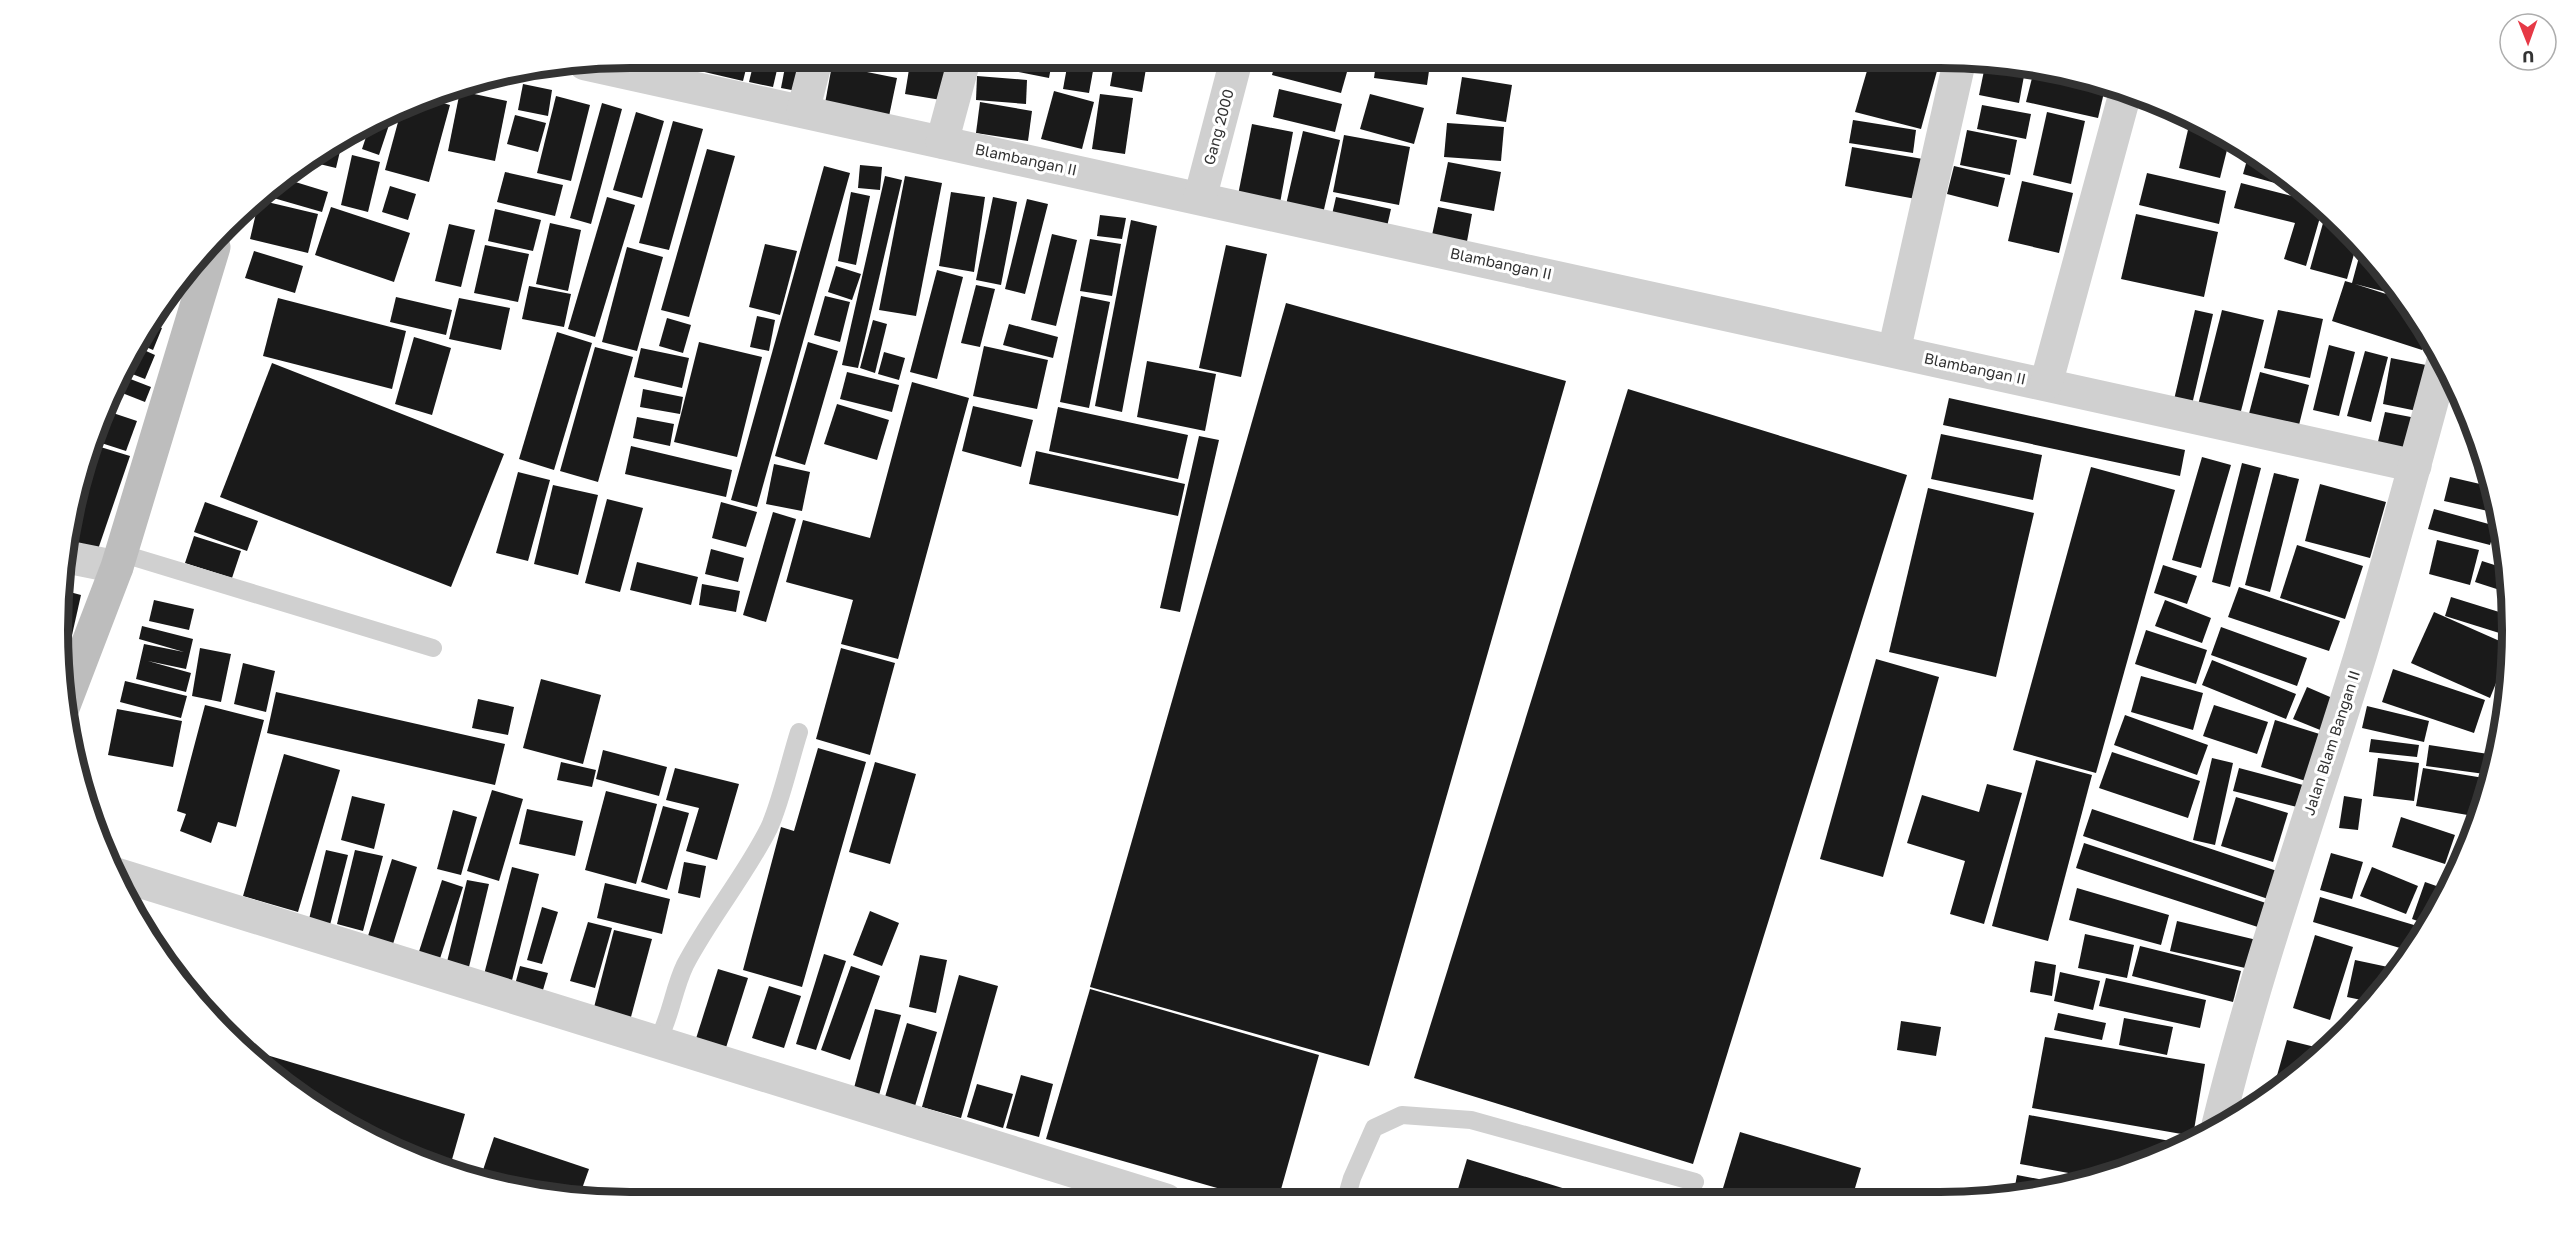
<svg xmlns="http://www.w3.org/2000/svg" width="2570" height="1259" font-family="'Golos Text',sans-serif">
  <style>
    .building { fill: #1a1a1a }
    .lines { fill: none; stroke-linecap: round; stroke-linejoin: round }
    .lane { stroke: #d0d0d0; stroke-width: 18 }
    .street { stroke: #d0d0d0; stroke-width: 33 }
    .secondary { stroke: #bdbdbd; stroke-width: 33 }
    .labels { text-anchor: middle; stroke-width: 6; stroke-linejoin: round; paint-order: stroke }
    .street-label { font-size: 15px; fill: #333; stroke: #fff }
    .rim { fill: none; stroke: #333; stroke-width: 8 }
  </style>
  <rect width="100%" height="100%" fill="#fff"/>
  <g class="building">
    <path d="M700,57H749L743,81L696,70Z"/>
    <path d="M755,57H780L773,87L749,82Z"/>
    <path d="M787,57H809L802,92L781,88Z"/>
    <path d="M846,57H902L899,70Z"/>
    <path d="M911,57H955L947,101L905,94Z"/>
    <path d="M1001,57H1053L1049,78L999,68Z"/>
    <path d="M1115,57H1148L1142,92L1110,86Z"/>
    <path d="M1277,57L1351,58L1341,93L1272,75Z"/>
    <path d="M1377,57H1431L1427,85L1374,78Z"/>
    <path d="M1871,57H1884L1937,71L1921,129L1855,112Z"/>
    <path d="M1986,61L2026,65L2019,103L1979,95Z"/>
    <path d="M832,65L897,78L888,121L824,109Z"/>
    <path d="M2035,66L2053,68L2106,84L2098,118L2026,102Z"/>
    <path d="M1067,67L1093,71L1089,93L1063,89Z"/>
    <path d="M977,76L1027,80L1026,104L976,100Z"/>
    <path d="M1462,77L1512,85L1506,122L1456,114Z"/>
    <path d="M523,84L552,90L548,116L518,110Z"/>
    <path d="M1279,89L1342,104L1335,132L1273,117Z"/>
    <path d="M460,91L507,101L495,161L448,151Z"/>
    <path d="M1054,91L1094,102L1082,149L1041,139Z"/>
    <path d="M1100,94L1133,98L1125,154L1092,149Z"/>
    <path d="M1370,94L1424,108L1414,144L1360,129Z"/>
    <path d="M556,96L590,105L571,181L537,173Z"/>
    <path d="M425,98L450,105L429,182L385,170L401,111Z"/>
    <path d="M980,102L1032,111L1028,141L976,133Z"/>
    <path d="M602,103L622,109L591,224L570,218Z"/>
    <path d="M1982,105L2031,114L2026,139L1977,129Z"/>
    <path d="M636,112L664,121L642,198L613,190Z"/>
    <path d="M2047,112L2085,121L2071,184L2033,175Z"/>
    <path d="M515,115L546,123L538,152L507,144Z"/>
    <path d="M392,116L379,155L362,149L369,128Z"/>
    <path d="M2191,117L2230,138L2220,178L2179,168Z"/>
    <path d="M1853,120L1916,130L1913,153L1849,143Z"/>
    <path d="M673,121L703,129L669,250L639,243Z"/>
    <path d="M1447,123L1504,127L1501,161L1444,157Z"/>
    <path d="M1252,124L1293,132L1280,203L1238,195Z"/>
    <path d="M1967,130L2017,140L2010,175L1960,165Z"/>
    <path d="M1303,131L1340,140L1322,218L1285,209Z"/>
    <path d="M1344,135L1410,147L1399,205L1333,192Z"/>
    <path d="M342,143L336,168L307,161L312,159Z"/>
    <path d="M1852,147L1923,159L1916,199L1845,186Z"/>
    <path d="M707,149L735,156L689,317L661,310Z"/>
    <path d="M2249,153L2263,157L2306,192L2243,174Z"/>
    <path d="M352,155L380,162L368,212L341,205Z"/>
    <path d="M1448,162L1501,172L1494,211L1440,201Z"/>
    <path d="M860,165L882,167L880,190L858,188Z"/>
    <path d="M824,166L850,173L757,507L731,500Z"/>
    <path d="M1954,166L2005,178L1998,207L1947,194Z"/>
    <path d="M505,172L563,185L555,216L497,202Z"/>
    <path d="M2147,173L2226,191L2219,224L2139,205Z"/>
    <path d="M885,176L902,180L858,368L842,365Z"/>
    <path d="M905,176L942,183L916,316L879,310Z"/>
    <path d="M279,177L328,192L322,212L263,195Z"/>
    <path d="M2022,181L2073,193L2059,253L2008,241Z"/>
    <path d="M2241,183L2319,203L2323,207L2306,266L2284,259L2295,223L2234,208Z"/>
    <path d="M390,186L416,194L408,220L382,212Z"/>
    <path d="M851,192L870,196L856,265L838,261Z"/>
    <path d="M951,192L985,197L974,272L939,266Z"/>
    <path d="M607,197L635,205L595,337L568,329Z"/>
    <path d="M993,197L1017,202L1001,285L976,280Z"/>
    <path d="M1336,197L1391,209L1386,231L1331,219Z"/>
    <path d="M1027,199L1048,204L1025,294L1005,289Z"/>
    <path d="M259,200L318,214L308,253L250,239Z"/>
    <path d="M331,207L410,233L394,282L315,255Z"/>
    <path d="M1438,207L1472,214L1466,247L1431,240Z"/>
    <path d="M495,209L541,220L533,251L488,241Z"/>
    <path d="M2327,209L2346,225L2358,240L2347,279L2310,269Z"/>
    <path d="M2136,214L2218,232L2204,297L2121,279Z"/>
    <path d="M1100,215L1126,218L1122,239L1097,236Z"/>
    <path d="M1131,220L1157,226L1122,412L1095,406Z"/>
    <path d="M550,223L581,230L568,291L536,284Z"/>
    <path d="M449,224L475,230L461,287L435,281Z"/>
    <path d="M1052,234L1077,240L1056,326L1031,320Z"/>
    <path d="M1090,239L1121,244L1112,296L1080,291Z"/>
    <path d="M765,244L797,251L780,315L749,307Z"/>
    <path d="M485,245L529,254L518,302L474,293Z"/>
    <path d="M1226,245L1267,254L1241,377L1199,368Z"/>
    <path d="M2362,246L2405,297L2355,284L2408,301L2427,332L2422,350L2332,321L2345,281L2352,283Z"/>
    <path d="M627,247L663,257L637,351L602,342Z"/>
    <path d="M254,251L303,266L295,293L245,278Z"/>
    <path d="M836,266L861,274L852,300L828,292Z"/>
    <path d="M937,270L963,277L937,379L910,372Z"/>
    <path d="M188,274L191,275L183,297L172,292Z"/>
    <path d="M976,285L995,289L980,347L961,343Z"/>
    <path d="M529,286L571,294L564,327L522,319Z"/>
    <path d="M825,296L850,302L840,342L814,335Z"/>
    <path d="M1081,296L1110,302L1089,408L1060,402Z"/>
    <path d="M396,297L452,310L446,335L390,322Z"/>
    <path d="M278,298L406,331L392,389L263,356Z"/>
    <path d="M459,298L510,308L501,350L449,339Z"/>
    <path d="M165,300L170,302L160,323L150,319Z"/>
    <path d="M1286,303L1566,381L1369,1066L1090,987Z"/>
    <path d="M2195,310L2213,314L2191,409L2173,404Z"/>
    <path d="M2222,310L2264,320L2239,419L2197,409Z"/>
    <path d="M2278,310L2323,319L2310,378L2264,368Z"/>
    <path d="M757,316L775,320L769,351L750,347Z"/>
    <path d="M667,318L691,325L683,353L659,346Z"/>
    <path d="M873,320L887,324L875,373L860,368Z"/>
    <path d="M148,322L162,328L153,350L137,343Z"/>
    <path d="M1009,324L1058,337L1053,358L1003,345Z"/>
    <path d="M557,332L592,343L554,470L519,459Z"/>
    <path d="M414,337L451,348L432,415L395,404Z"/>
    <path d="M699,342L762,357L737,457L674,442Z"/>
    <path d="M808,342L838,351L805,465L775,456Z"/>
    <path d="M2329,345L2355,352L2339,416L2313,410Z"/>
    <path d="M135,346L155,355L145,379L122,370Z"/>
    <path d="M984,346L1048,360L1037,409L973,396Z"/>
    <path d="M595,347L633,357L598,482L560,471Z"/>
    <path d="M641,348L689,358L682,388L634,377Z"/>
    <path d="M2365,351L2388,357L2371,422L2347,416Z"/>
    <path d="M884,352L905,358L899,380L878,374Z"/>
    <path d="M2391,358L2431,366L2422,412L2383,404Z"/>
    <path d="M1147,361L1216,374L1205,431L1137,417Z"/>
    <path d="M272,363L504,454L451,587L220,497Z"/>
    <path d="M847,372L899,385L892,412L840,399Z"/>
    <path d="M2260,372L2309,385L2296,437L2246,425Z"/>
    <path d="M120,375L151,387L145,402L112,389Z"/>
    <path d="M912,382L969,398L898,659L841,644L853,600L786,582L803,520L870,538Z"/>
    <path d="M643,389L683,397L680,414L640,407Z"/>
    <path d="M1628,389L1907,475L1693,1164L1414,1078Z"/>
    <path d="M1949,398L2185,450L2180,476L1943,425Z"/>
    <path d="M837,404L889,420L877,460L824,444Z"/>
    <path d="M973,406L1033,420L1021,467L962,451Z"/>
    <path d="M1058,407L1188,435L1178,479L1049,451Z"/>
    <path d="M101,409L137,421L126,451L92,440Z"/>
    <path d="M2385,412L2416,418L2409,457L2376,450Z"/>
    <path d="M637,417L674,424L670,446L633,438Z"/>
    <path d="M1941,434L2042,455L2033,500L1931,479Z"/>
    <path d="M1199,436L1219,440L1180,612L1160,608Z"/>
    <path d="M94,445L130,456L94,561L67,552L68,524Z"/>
    <path d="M631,446L732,470L726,497L625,474Z"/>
    <path d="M1036,451L1185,484L1178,516L1029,484Z"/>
    <path d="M2202,457L2231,465L2201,568L2172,560Z"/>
    <path d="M2242,463L2261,468L2230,587L2212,582Z"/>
    <path d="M774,464L810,472L802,511L766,504Z"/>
    <path d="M2091,467L2175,490L2096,773L2013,750Z"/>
    <path d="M518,472L550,480L528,561L496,553Z"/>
    <path d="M2274,473L2299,479L2270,592L2245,585Z"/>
    <path d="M2450,477L2493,487L2501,514L2444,501Z"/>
    <path d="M2320,484L2386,502L2370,558L2305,541Z"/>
    <path d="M553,485L598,495L578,575L534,564Z"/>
    <path d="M1928,488L2034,513L1996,677L1889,652Z"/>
    <path d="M607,499L643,508L620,592L585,583Z"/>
    <path d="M205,502L258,521L247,551L194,532Z"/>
    <path d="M721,502L757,512L746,547L712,538Z"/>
    <path d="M2434,509L2496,526L2490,545L2428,529Z"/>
    <path d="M773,512L796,519L766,622L743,615Z"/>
    <path d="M194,536L241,551L232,578L185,563Z"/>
    <path d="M2437,540L2479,550L2470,585L2429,574Z"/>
    <path d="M2297,545L2363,566L2345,619L2280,598Z"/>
    <path d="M711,549L744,558L738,582L705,574Z"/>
    <path d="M2482,561L2507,569L2509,593L2475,582Z"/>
    <path d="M637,562L698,577L691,605L630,590Z"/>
    <path d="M2163,565L2197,576L2187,604L2154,593Z"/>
    <path d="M702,584L740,591L736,612L699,605Z"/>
    <path d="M2239,587L2340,621L2329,651L2228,617Z"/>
    <path d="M66,591L81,595L70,644L64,643Z"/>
    <path d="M2451,597L2512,616V637L2445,616Z"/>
    <path d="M154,600L194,609L189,630L149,621Z"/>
    <path d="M2165,600L2211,618L2202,643L2155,626Z"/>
    <path d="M2434,612L2511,646L2490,698L2411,663Z"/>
    <path d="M142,626L193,639L186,669L148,661L191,673L186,692L136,679L144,644L184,652L139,639Z"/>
    <path d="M2221,627L2307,658L2297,686L2211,655Z"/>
    <path d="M2146,630L2207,650L2196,684L2135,664Z"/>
    <path d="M200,648L231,654L221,702L192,696Z"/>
    <path d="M841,648L895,663L870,755L816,739Z"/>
    <path d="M1876,659L1939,677L1883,877L1820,859Z"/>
    <path d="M2212,660L2296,694L2286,719L2202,685Z"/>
    <path d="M243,663L275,671L266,712L234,704Z"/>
    <path d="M2393,669L2485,700L2474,733L2382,702Z"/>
    <path d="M2141,676L2203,693L2193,730L2131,712Z"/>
    <path d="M541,679L601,695L583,764L523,748Z"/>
    <path d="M125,681L187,696L181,718L120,702Z"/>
    <path d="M2307,687L2344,703L2330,734L2293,719Z"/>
    <path d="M276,692L505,744L495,785L267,733Z"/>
    <path d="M478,699L514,707L508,735L472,728Z"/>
    <path d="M205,705L264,720L236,827L218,822L211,843L180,831L186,814L177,811Z"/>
    <path d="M2214,705L2268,722L2257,754L2203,736Z"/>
    <path d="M2367,706L2429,721L2424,742L2362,728Z"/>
    <path d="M117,709L182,721L173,767L108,755Z"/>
    <path d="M2125,715L2208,745L2197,775L2114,745Z"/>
    <path d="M2275,720L2326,736L2312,783L2261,767Z"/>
    <path d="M2371,739L2419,745L2417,757L2369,752Z"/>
    <path d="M2429,745L2495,755L2492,775L2426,766Z"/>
    <path d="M818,748L866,762L802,987L743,970L781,827L794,831Z"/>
    <path d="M603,750L667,767L659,796L596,779Z"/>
    <path d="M2112,752L2200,781L2188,818L2099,788Z"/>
    <path d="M284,754L340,770L298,912L243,896Z"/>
    <path d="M2212,758L2233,763L2215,845L2193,840Z"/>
    <path d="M2378,758L2419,763L2414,801L2373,796Z"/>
    <path d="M2036,760L2092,775L2048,941L1992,926Z"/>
    <path d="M561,762L596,770L592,787L557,780Z"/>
    <path d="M875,762L916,774L890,864L849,852Z"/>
    <path d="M675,768L739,784L717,860L686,851L699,808L666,800Z"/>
    <path d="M2239,768L2303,785L2297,807L2233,791Z"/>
    <path d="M2423,768L2490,779L2479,817L2416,806Z"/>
    <path d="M1987,784L2022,793L1984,924L1950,914L1965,861L1907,843L1922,795L1979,812Z"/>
    <path d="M492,790L523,799L499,881L467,871Z"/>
    <path d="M606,791L657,804L636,884L585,870Z"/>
    <path d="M352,796L385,804L374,849L341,840Z"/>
    <path d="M2344,796L2362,799L2358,830L2339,828Z"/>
    <path d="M2236,797L2288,813L2273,862L2221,846Z"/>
    <path d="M663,806L689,813L667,890L641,882Z"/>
    <path d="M527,809L583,821L575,856L519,844Z"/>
    <path d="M2092,809L2283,873L2274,901L2083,836Z"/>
    <path d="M453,810L477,817L461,875L437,869Z"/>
    <path d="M2401,817L2455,835L2445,864L2392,847Z"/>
    <path d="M2466,821L2477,825L2469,849L2450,882L2447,881Z"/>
    <path d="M2084,843L2275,906L2267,930L2076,868Z"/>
    <path d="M326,850L348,855L330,925L309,919Z"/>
    <path d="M355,850L383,856L363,931L337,924Z"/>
    <path d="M2331,853L2363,862L2352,899L2320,890Z"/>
    <path d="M392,859L417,867L393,944L368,936Z"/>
    <path d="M684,862L706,866L700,898L678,893Z"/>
    <path d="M512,867L539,874L509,992L481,986Z"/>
    <path d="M2372,867L2418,886L2406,914L2360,896Z"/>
    <path d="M442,880L463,887L436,971L415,964Z"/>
    <path d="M467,880L489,884L468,971L446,966Z"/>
    <path d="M2425,882L2445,889L2426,924L2412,919Z"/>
    <path d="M605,883L670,899L662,934L597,918Z"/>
    <path d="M2077,888L2169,915L2161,945L2069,920Z"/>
    <path d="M2320,897L2424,928L2410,951L2313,922Z"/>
    <path d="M542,907L558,912L542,964L527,960Z"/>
    <path d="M870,911L899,923L882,966L853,955Z"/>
    <path d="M2177,921L2261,941L2254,970L2170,951Z"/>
    <path d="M588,922L612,928L595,988L570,981Z"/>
    <path d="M614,930L652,939L628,1028L591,1019Z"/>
    <path d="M2085,934L2134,945L2127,978L2078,968Z"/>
    <path d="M2315,935L2353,947L2330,1020L2293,1008Z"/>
    <path d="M2140,946L2241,971L2233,1002L2132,976Z"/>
    <path d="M824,954L846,961L816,1050L796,1044Z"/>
    <path d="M920,955L947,960L936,1013L909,1007Z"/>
    <path d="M2355,960L2388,967L2384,989L2371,1002L2347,997Z"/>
    <path d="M2035,961L2056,965L2052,996L2030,992Z"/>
    <path d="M520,966L548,973L540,1000L513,992Z"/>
    <path d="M851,966L880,976L850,1060L821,1050Z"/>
    <path d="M718,969L748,978L723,1057L693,1048Z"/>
    <path d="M2060,972L2100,981L2093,1010L2054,1001Z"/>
    <path d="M959,975L998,986L961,1118L922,1107Z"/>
    <path d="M2106,978L2206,1000L2200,1028L2099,1006Z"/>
    <path d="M769,986L801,996L784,1048L752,1038Z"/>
    <path d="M1090,989L1319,1055L1278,1200H1259L1046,1139Z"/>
    <path d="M875,1009L901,1015L879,1095L854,1088Z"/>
    <path d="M2058,1013L2106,1023L2102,1040L2054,1030Z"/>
    <path d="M2124,1018L2173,1027L2167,1055L2119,1045Z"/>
    <path d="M1901,1021L1941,1027L1936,1056L1897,1050Z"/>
    <path d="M907,1023L937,1032L915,1106L885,1097Z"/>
    <path d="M2045,1037L2205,1064L2193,1136L2032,1108Z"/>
    <path d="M2287,1040L2323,1049L2290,1082L2276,1079Z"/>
    <path d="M240,1047L465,1114L449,1170L410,1158L311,1105Z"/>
    <path d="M1021,1075L1053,1084L1039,1137L1006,1128Z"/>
    <path d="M977,1084L1013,1094L1003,1128L967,1117Z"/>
    <path d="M2029,1115L2181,1143L2180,1147L2160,1158L2090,1177L2020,1164Z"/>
    <path d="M1740,1132L1861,1168L1852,1198H1720Z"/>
    <path d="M494,1137L589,1169L579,1197L530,1192L481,1176Z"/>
    <path d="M1467,1159L1595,1198V1199H1455Z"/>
    <path d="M2017,1175L2065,1184L2013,1197Z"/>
  </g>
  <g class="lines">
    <g class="lane">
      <path d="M120,553L433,648"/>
      <path d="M657,1042C671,1017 673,990 685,965C710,917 745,876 769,828C781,802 790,760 799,732"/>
      <path d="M1346,1199L1352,1178L1374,1128L1402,1115L1471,1120L1695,1182"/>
    </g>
    <g class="street">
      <path d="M585,64L2415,466"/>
      <path d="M803,111L817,57"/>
      <path d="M942,142L965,57"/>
      <path d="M1200,198L1237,57"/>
      <path d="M1894,351L1960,59"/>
      <path d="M2046,384L2126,90"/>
      <path d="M67,557L117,567"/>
      <path d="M113,873L1166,1200"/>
      <path d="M2218,1125C2257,965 2313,810 2361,653C2390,556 2417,458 2443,361"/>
    </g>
    <path class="secondary" d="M63,708L117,567L214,247"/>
  </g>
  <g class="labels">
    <g class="street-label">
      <text transform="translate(1219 127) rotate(-75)" y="5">Gang 2000</text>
      <text transform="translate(1026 160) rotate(12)" y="5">Blambangan II</text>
      <text transform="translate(1501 264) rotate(12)" y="5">Blambangan II</text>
      <text transform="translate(1975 369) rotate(12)" y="5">Blambangan II</text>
      <text transform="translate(2332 743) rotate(-72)" y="5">Jalan Blam Bangan II</text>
    </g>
  </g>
  <path d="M0 0H2570V1259H0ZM630 68H1940A562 562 0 0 1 2502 630V630A562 562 0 0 1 1940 1192H630A562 562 0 0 1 68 630V630A562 562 0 0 1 630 68Z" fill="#fff" fill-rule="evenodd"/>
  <path class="rim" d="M630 68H1940A562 562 0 0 1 2502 630V630A562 562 0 0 1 1940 1192H630A562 562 0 0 1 68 630V630A562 562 0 0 1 630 68Z"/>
  <g transform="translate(2528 42) rotate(179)"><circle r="28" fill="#ffffff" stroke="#adadad" stroke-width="1.5"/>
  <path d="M0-4.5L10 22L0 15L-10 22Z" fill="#e63946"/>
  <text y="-9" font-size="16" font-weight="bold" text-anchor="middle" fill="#333333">U</text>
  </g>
</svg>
